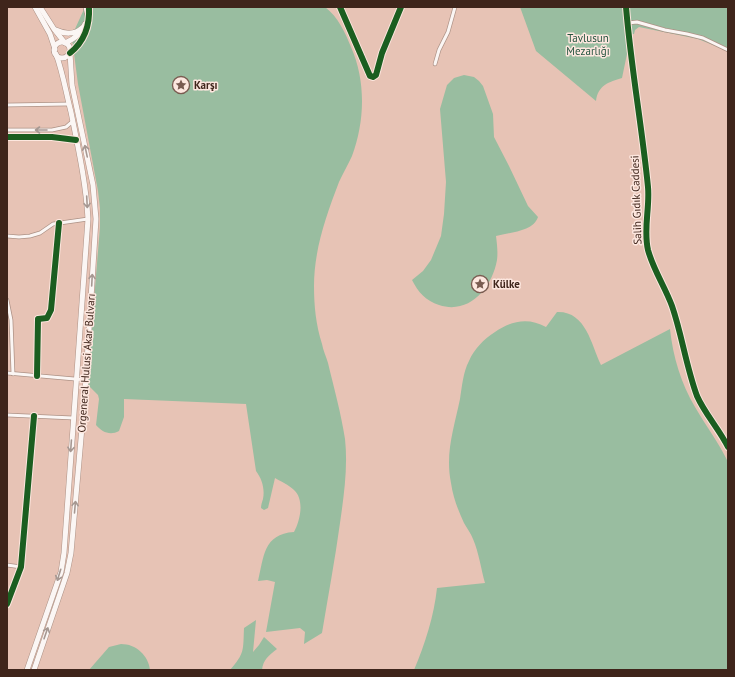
<svg xmlns="http://www.w3.org/2000/svg" width="735" height="677" font-family="'PT Sans',sans-serif">
  <style>
    .green { fill: #99bda0 }
    .lines { fill: none; stroke-linecap: round; stroke-linejoin: round }
    .street-casing { stroke: #ad9286; stroke-width: 4.5 }
    .secondary-casing { stroke: #ad9286; stroke-width: 6 }
    .primary-casing { stroke: #ad9286; stroke-width: 6 }
    .street { stroke: #fbf6f4; stroke-width: 3 }
    .secondary { stroke: #fbf6f4; stroke-width: 4.5 }
    .primary { stroke: #fbf6f4; stroke-width: 5 }
    .cycleway-casing { stroke: #fde7df; stroke-width: 8 }
    .cycleway { stroke: #1b5e20; stroke-width: 6 }
    .oneway { stroke: #a69892 }
    .labels { text-anchor: middle; stroke-width: 3; stroke-linejoin: round; paint-order: stroke }
    .park-label { font-size: 11px; fill: #265540; stroke: #fde7df }
    .poi-label { font-size: 11px; font-weight: bold; fill: #3f251b; stroke: #fde7df; text-anchor: start }
    .street-label { font-size: 11px; fill: #3f251b; stroke: #fde7df }
  </style>
  <rect width="100%" height="100%" fill="#e7c3b5"/>
  <g class="green">
    <path d="M85,7H325C338,17 345,32 351,47C366,81 365,121 352,156C348,165 343,173 339,182C326,216 314,250 314,286C314,306 316,325 322,344C323,350 326,356 328,363C334,388 341,413 345,439C348,467 344,495 340,523C335,560 328,596 322,633L304,644L305,632L300,628L266,632L275,582L267,580L258,581C264,557 263,534 294,532C300,521 305,500 294,490C289,485 280,481 275,478L268,508L264,510L261,508C261,505 262,502 263,499C265,489 262,479 256,471L246,404L124,399V417L119,431C110,436 102,432 96,425L99,399L98,395L87,384L100,227V208L98,191L78,84L71,31L75,29Z"/>
    <path d="M520,7H728V51L698,39L639,27L635,30L634,34L626,35L627,54L622,78C609,82 598,85 596,101L536,51Z"/>
    <path d="M464,75L474,77L479,81L483,86L493,114L494,137L509,166L528,206L538,217C533,232 510,232 496,236C497,244 498,252 497,260C492,288 469,315 439,305C426,301 418,292 412,280L423,271L431,260L441,236L444,214L446,182L440,109L447,85L454,78Z"/>
    <path d="M557,312C586,311 591,344 601,365L670,329C673,357 681,383 695,407C706,426 719,443 728,462V670H414C425,644 434,616 437,588L485,583C481,569 479,553 473,539C471,534 467,528 464,523C458,510 453,497 451,483C445,453 454,428 460,399C462,387 463,372 469,361C474,349 484,339 495,332C511,321 528,317 546,327Z"/>
    <path d="M256,620L253,652L259,645L264,637L277,649C269,655 263,660 262,670H230C245,653 243,650 244,628Z"/>
    <path d="M121,644C136,644 148,655 150,670H89L109,647Z"/>
  </g>
  <g class="lines">
    <g class="street-casing">
      <g id="street">
        <path d="M85,7L87,16"/>
        <path d="M628,23L637,22L665,30L687,34L703,38L728,50"/>
        <path d="M435,64L439,50L448,32L455,7"/>
        <path d="M7,105L69,104"/>
        <path d="M7,130H52L66,127L73,121"/>
        <path d="M7,137H52L76,140"/>
        <path d="M7,236L19,237L30,236L40,233L53,224L88,219"/>
        <path d="M7,300L11,320L13,374"/>
        <path d="M7,373L86,380"/>
        <path d="M37,376L38,319L47,318L51,310L59,223"/>
        <path d="M7,415L73,418"/>
        <path d="M7,565L21,567"/>
        <path d="M7,604L21,567L34,416"/>
      </g>
    </g>
    <g class="secondary-casing">
      <g id="secondary">
        <path d="M340,7L370,76L373,77L376,75L382,53L401,7"/>
        <path d="M626,7C631,67 642,127 648,187C650,208 643,229 648,250C653,269 665,287 672,306C682,335 686,366 697,396C705,414 719,429 728,447"/>
        <path d="M70,53C85,41 90,26 89,7"/>
      </g>
    </g>
    <g class="primary-casing">
      <g id="primary">
        <path d="M35,7L50,34L55,49"/>
        <path d="M40,7L54,29L65,43C74,39 82,34 85,24"/>
        <path d="M56,30C64,34 75,35 82,28"/>
        <circle cx="62" cy="50" r="8"/>
        <path d="M27,670L61,572L64,553L88,219C86,183 78,147 71,112C66,93 63,73 56,54"/>
        <path d="M34,670L67,573L71,553L85,393L96,219L93,185L72,85L70,53"/>
      </g>
    </g>
    <use href="#street" class="street"/>
    <use href="#secondary" class="secondary"/>
    <use href="#primary" class="primary"/>
    <g class="cycleway-casing">
      <g id="cycleway">
        <path d="M340,7L370,76L373,77L376,75L382,53L401,7"/>
        <path d="M626,7C631,67 642,127 648,187C650,208 643,229 648,250C653,269 665,287 672,306C682,335 686,366 697,396C705,414 719,429 728,447"/>
        <path d="M70,53C85,41 90,26 89,7"/>
        <path d="M7,137H52L76,140"/>
        <path d="M37,376L38,319L47,318L51,310L59,223"/>
        <path d="M7,604L21,567L34,416"/>
      </g>
    </g>
    <use href="#cycleway" class="cycleway"/>
  </g>
  <defs><path id="oneway-shaft" d="M-6 0H5M1.5-3L5.5 0L1.5 3" fill="none" stroke-width="1.6" stroke-linecap="round" stroke-linejoin="round"/></defs>
  <g class="oneway">
    <use href="#oneway-shaft" transform="translate(41 130) rotate(-180)"/>
    <use href="#oneway-shaft" transform="translate(86 151) rotate(-102)"/>
    <use href="#oneway-shaft" transform="translate(87 202) rotate(87)"/>
    <use href="#oneway-shaft" transform="translate(92 280) rotate(-87)"/>
    <use href="#oneway-shaft" transform="translate(71 446) rotate(94)"/>
    <use href="#oneway-shaft" transform="translate(75 507) rotate(-85)"/>
    <use href="#oneway-shaft" transform="translate(59 575) rotate(107)"/>
    <use href="#oneway-shaft" transform="translate(46 633) rotate(-71)"/>
  </g>
  <defs>
    <g id="sight-ring" transform="scale(0.9)"><circle r="9.5" fill="#fde7df" stroke="#7a5c51" stroke-width="1.5"/><path d="M0-6L1.8-2.2L6-1.7L2.9 1.2L3.7 5.4L0 3.3L-3.7 5.4L-2.9 1.2L-6-1.7L-1.8-2.2Z" fill="#7a5c51"/></g>
  </defs>
  <g fill-rule="evenodd">
    <use href="#sight-ring" x="181" y="85"/>
    <use href="#sight-ring" x="480" y="284"/>
  </g>
  <g class="labels">
    <g class="park-label">
      <text x="588" y="42">Tavlusun<tspan x="588" dy="13">Mezarlığı</tspan></text>
    </g>
    <g class="poi-label">
      <text x="194" y="89">Karşı</text>
      <text x="493" y="288">Külke</text>
    </g>
    <g class="street-label">
      <text transform="translate(636 200) rotate(-92)" y="4">Salih Gıdık Caddesi</text>
      <text transform="translate(86 363) rotate(-86)" y="4">Orgeneral Hulusi Akar Bulvarı</text>
    </g>
  </g>
  <rect width="735" height="677" fill="none" stroke="#3f251b" stroke-width="16"/>
</svg>
